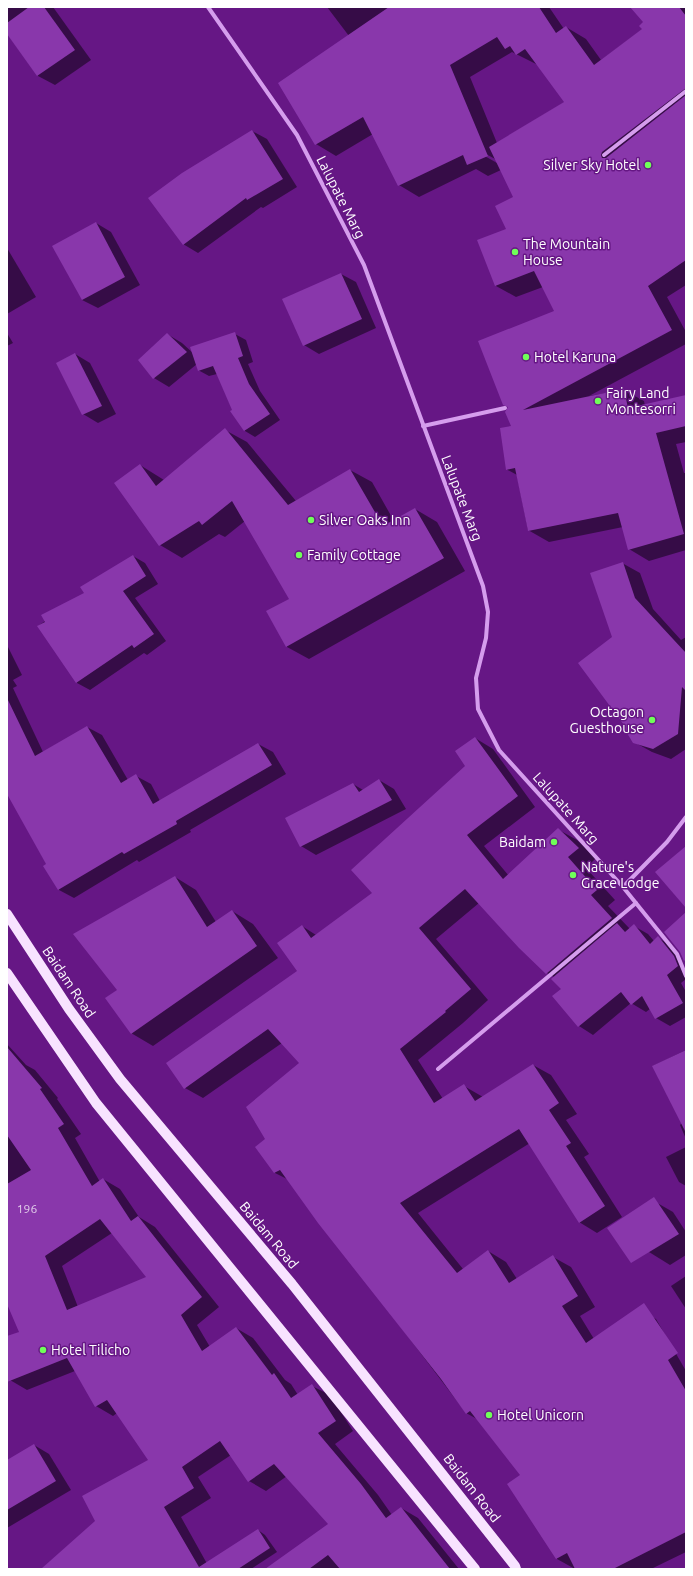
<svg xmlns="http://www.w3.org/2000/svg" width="693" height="1576" font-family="Ubuntu,sans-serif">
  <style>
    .shadow { fill: #0007; fill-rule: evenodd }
    .building { fill: #8937ab; fill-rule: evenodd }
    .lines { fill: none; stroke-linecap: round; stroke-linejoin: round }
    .street { stroke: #d59ded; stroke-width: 4 }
    .primary { stroke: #f8e3ff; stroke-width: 10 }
    .poi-dot { fill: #70ff59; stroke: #661785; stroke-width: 1.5 }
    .labels { text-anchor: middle; stroke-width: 3; stroke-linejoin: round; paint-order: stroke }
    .number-label { font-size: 12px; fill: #e2cdea }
    .poi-label { font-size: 14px; fill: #fff; stroke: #661785; text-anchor: start }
    .street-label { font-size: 14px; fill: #fff; stroke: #661785 }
  </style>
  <rect width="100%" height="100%" fill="#661785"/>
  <g class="shadow">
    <path d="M7,7H53L91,60L55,85L38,76L7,33Z"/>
    <path d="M327,7H549L564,29L566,27L586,39L601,60L643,29L665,7H686V285L667,297L686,332V344L589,396L624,390L644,401L645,406L686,396V442L676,444L684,473H686V550L649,561L629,549L623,527L549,542L528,530L517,475L506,469L512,427L555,311L543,287L516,297L496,286L515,198L501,170L488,176L476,169L419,197L399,185L373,134L336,156L316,144L349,36ZM512,52L538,65L565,102L497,143L470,77ZM484,153L497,160V163L483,155Z"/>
    <path d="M252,131L267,139L297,187L263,208L261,207L198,253L183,244Z"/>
    <path d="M96,223L111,232L140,285L98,308L82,300Z"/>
    <path d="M7,248L36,297L7,314Z"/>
    <path d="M341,274L356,282L376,328L319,354L304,345Z"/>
    <path d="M7,333L13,343L7,346Z"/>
    <path d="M167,334L182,343L193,353L235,334L246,340L253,362L248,364L260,391L280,420L255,437L245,431L233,411L217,374L209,376L198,370L197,364L169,387L154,378Z"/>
    <path d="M75,354L90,363L116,414L98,423L83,414L57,363Z"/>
    <path d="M225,430L247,442L296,501L350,470L372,482L394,521L415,509L437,522L465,571L309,659L287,647L267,612L290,599L245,521L225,537L219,534L182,558L160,545L140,465L164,480Z"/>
    <path d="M133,556L145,563L158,584L135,598L166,641L147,655L144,653L90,690L77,683L38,626L85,593Z"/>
    <path d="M622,563L640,573L653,609L681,640L686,637V749L671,759L652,752L634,742L614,637Z"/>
    <path d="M7,645L22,675L13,680L17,686L13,688L43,752L87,727L102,735L128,780L136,776L151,784L160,801L258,744L273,752L286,774L190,830L191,832L139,862L137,860L74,898L59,890L45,866L47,865L7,792Z"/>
    <path d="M475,738L493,749L535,807L484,846L509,876L559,830L577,840L596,858L586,868L615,900L608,906L630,929L634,926L648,934L654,941L658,938L673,946L686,973V979L681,983L686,992V1017L670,1026L656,1018L650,1009L646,1012L631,1003L593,1035L579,1026L554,996L563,989L554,977L547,973L479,903L436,939L488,1000L463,1023L418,1060L443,1099L464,1086L483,1097L533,1065L551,1075L577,1114L566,1120L589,1154L584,1157L622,1217L597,1233L579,1222L530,1143L418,1213L463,1269L488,1251L506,1262L517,1279L553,1257L571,1267L595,1307L580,1316L594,1339L638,1309L656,1319L686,1371V1552L651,1569H575L557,1559L521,1475L477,1419L466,1413L289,1180L275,1173L266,1140L300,1063L282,1043L203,1098L185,1088L298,971L302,926L316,935L374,893L467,766Z"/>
    <path d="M379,780L394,789L406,809L316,855L301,846L353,784L363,790Z"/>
    <path d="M175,877L196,890L216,922L232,911L253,924L278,958L153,1046L131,1033L118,990Z"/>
    <path d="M7,1044L26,1065L35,1070L58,1098L57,1099L81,1134L75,1138L100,1182L103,1179L120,1189L139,1217L155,1227L219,1307L197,1325L210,1347L236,1328L253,1338L285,1380L291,1384L298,1395L312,1386L330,1395L353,1431L335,1444L378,1495L392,1515L401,1508L418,1518L459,1569H290L329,1524L287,1476L266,1491L249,1481L231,1455L198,1477L211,1498L181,1517L210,1569H43L97,1521L150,1460L117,1413L113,1416L96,1406L75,1371L27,1390L10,1380L7,1372V1338L20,1332L7,1301ZM112,1233L148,1278L78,1307L62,1266Z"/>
    <path d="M686,1050V1139L680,1125L682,1123L653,1066Z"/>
    <path d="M686,1147V1186L679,1182L666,1157Z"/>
    <path d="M652,1200L673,1212L686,1232V1255L670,1265L649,1252Z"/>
    <path d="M686,1276V1309L671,1286Z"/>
    <path d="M34,1445L49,1454L71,1490L7,1528V1461Z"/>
    <path d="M258,1530L265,1535L277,1552L251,1569H236Z"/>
  </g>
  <g class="building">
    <path d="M29,7H44L75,50L37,76L7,34V23Z"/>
    <path d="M389,7H539L556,33L566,26L594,65L642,29L639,26L643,22L630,7H679L686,16V88L602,152L601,155L602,158H606L686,95V260L648,286L672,330L523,410L624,389L628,408L686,395V426L656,433L684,534L628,550L618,513L528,531L515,468L506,470L500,428L511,426L505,412L508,407L503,405L478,341L554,311L534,271L495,286L477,240L506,229L495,206L513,197L489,147L564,102L525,49L516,55L510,46L505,49L497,37L450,65L488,156L467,165L463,155L398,186L363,117L315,145L278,83Z"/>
    <path d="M252,130L283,179L247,200L246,198L183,245L148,198L182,173Z"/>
    <path d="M96,222L125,277L82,300L52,246Z"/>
    <path d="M341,273L362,319L303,346L282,299Z"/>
    <path d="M235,332L243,356L238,358L249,384L270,414L244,431L230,411L232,410L213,366L198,371L190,347Z"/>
    <path d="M167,333L187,352L153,379L138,360Z"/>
    <path d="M75,353L102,406L82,415L56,363Z"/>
    <path d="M225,428L288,505L350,469L383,526L415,508L444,558L286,647L266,611L289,599L232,501L202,525L199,521L159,546L114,483L140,464L156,486Z"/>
    <path d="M133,555L146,576L123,591L154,634L134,648L132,645L76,683L37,626L45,622L41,615L84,593L80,587Z"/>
    <path d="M623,562L635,598L686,653V691L682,687L678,734L653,749L633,743L624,728V725L578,663L612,637L590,573Z"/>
    <path d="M7,698L35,756L87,726L121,783L136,774L153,804L258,743L272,765L176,821L177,824L124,854L122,852L58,890L43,866L46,864L7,794Z"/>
    <path d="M475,737L518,796L467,835L503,879L558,828L579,848L568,857L597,890L591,895L612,918L546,974L519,948L465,889L419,928L471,989L445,1011L446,1012L400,1049L434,1103L464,1084L475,1101L533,1064L559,1103L549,1110L571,1143L566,1146L605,1206L579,1223L519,1129L400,1203L457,1273L488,1250L509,1283L553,1255L578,1296L562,1306L586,1343L644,1303L678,1353L668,1360L686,1391V1532L613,1569H575L567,1553L556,1559L507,1484L520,1475L470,1411L466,1414L441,1379L318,1223L280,1170L274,1173L255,1147L265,1139L246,1107L299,1063L268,1029L184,1089L166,1063L297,971L277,943L302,925L311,938L372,893L351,870L465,766L455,751Z"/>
    <path d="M379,779L392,800L300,847L285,818L353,783L359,792Z"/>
    <path d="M686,846V908L655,872Z"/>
    <path d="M175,876L207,927L232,910L257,946L131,1034L105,998L117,990L73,934Z"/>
    <path d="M686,912V959L684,961L680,952L664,932Z"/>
    <path d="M617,923L625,932L634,924L650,944L658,936L674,956L678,966L667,975L683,1003L655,1019L642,996L631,1005L621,992L578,1027L552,996L561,989L551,979Z"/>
    <path d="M7,1047L42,1088L40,1089L64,1124L58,1128L92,1186L103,1178L131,1221L138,1216L202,1297L181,1315L202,1351L236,1327L272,1375L274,1373L291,1398L312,1384L336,1421L318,1433L361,1484L386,1518L401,1507L450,1569H340L328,1555L309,1569H265L328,1524L274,1464L248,1482L220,1441L182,1467L194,1488L164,1507L199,1567L258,1529L270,1548L238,1569H41L95,1521L82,1496L148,1460L107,1400L95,1407L67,1358L7,1382V1336L19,1332L7,1304V1184L31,1170L7,1135ZM100,1219L146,1277L67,1310L45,1256Z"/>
    <path d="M686,1050V1133L652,1066Z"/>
    <path d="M654,1197L679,1234L631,1263L607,1228Z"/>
    <path d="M34,1444L56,1481L7,1510V1460Z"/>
  </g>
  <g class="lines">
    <g class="street">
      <path d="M208,7L297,135L364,265L483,586L488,612L486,638L476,678L478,709L499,750L623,887L677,954L686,976"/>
      <path d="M604,155L686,91"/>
      <path d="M423,426L505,408"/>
      <path d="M623,887L667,842L686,817"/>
      <path d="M438,1069L636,903"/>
    </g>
    <g class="primary">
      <path d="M7,914L69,1009L120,1079L292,1284L515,1566L516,1569"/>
      <path d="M7,973L96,1103L475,1569"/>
    </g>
  </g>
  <g class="poi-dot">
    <circle cx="648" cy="165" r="4"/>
    <circle cx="515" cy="252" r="4"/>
    <circle cx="526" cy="357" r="4"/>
    <circle cx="598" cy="401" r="4"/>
    <circle cx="311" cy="520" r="4"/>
    <circle cx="299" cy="555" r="4"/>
    <circle cx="652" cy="720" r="4"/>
    <circle cx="554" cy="842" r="4"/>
    <circle cx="573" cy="875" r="4"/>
    <circle cx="43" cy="1350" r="4"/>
    <circle cx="489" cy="1415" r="4"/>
  </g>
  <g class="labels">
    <g class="number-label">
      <text x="27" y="1213">196</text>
    </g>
    <g class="poi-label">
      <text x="640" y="170" text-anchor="end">Silver Sky Hotel</text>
      <text x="523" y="249">The Mountain<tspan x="523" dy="16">House</tspan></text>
      <text x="534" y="362">Hotel Karuna</text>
      <text x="606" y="398">Fairy Land<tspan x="606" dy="16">Montesorri</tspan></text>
      <text x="319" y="525">Silver Oaks Inn</text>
      <text x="307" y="560">Family Cottage</text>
      <text x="644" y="717" text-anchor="end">Octagon<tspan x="644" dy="16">Guesthouse</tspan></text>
      <text x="546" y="847" text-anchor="end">Baidam</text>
      <text x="581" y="872">Nature's<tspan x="581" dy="16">Grace Lodge</tspan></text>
      <text x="51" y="1355">Hotel Tilicho</text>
      <text x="497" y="1420">Hotel Unicorn</text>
    </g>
    <g class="street-label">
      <text transform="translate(341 197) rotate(63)" y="5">Lalupate Marg</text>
      <text transform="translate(462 498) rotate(69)" y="5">Lalupate Marg</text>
      <text transform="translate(566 808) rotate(48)" y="5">Lalupate Marg</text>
      <text transform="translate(69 982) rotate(56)" y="5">Baidam Road</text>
      <text transform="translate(269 1235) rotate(50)" y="5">Baidam Road</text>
      <text transform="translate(472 1488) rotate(52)" y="5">Baidam Road</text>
    </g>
  </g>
  <rect width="693" height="1576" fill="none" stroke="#ffffff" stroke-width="16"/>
</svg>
